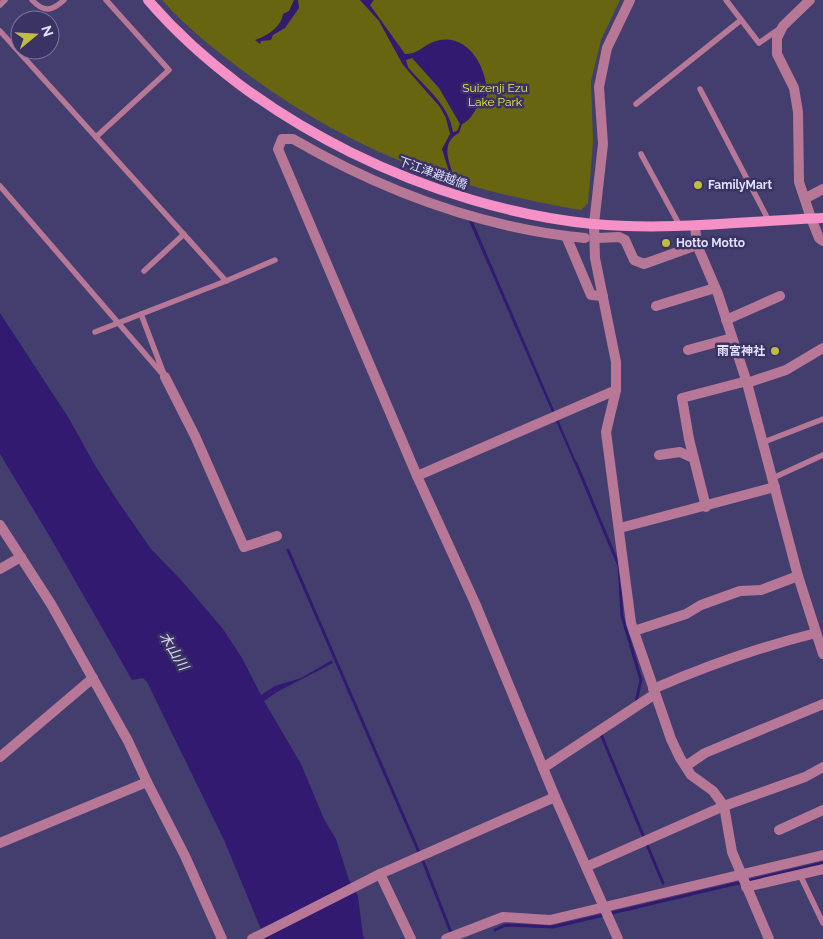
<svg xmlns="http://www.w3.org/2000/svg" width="823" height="939" font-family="Raleway,'Noto Sans JP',sans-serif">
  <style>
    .green { fill: #686511 }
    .water { fill: #311a70; fill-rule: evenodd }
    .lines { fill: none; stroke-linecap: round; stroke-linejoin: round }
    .stream { stroke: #311a70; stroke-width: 3 }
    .lane { stroke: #b77898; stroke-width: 5.5 }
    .street { stroke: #b77898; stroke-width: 10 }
    .secondary { stroke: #f591c6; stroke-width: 10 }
    .poi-dot { fill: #c1bd40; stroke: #3a3363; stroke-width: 2 }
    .labels { text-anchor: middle; stroke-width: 5; stroke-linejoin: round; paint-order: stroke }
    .park-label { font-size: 12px; fill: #ece84e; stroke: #3a3363 }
    .street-label { font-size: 12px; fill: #e1e0fe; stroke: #3a3363 }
    .poi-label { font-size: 12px; font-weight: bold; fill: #e1e0fe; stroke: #3a3363; text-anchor: start }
    .water-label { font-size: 14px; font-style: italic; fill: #dbdaf3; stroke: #3a3363 }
  </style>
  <rect width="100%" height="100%" fill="#443e6f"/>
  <path class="green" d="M162,0H620L601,40L591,81L593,142L588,203L581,210C449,188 349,150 242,70C214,49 185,26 162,0Z"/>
  <g class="water">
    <path d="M294,0H298L299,8L285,28L273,35L271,40L261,41L260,44L255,40C267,36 281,27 283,14L289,11Z"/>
    <path d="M360,0H374L370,5L405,54C418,54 423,46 433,42C467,29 488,68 487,96C476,104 474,119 462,124L459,133C439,143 450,164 455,180L451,178L442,149L450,134L446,118L440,107L403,65L379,21ZM412,58L439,88L460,124L457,131L453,132C449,104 425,88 408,67L406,60Z"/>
    <path d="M469,221L473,222L578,466L576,467Z"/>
    <path d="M0,313L68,417L96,467L119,503L151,549L182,581L223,629L242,658L261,695L275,686L301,678L332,660L333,663L277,692L264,701L301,764L324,819L336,839L349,880L358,896L363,935L365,939H265L224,840L147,682L143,678L132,680L50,537L0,454Z"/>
  </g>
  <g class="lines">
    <g class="stream">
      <path d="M576,463L619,566L622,616L641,680L636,702"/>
      <path d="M288,550L425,866L452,935"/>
      <path d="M600,732L663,883"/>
      <path d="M495,930L506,925L553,927L823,863"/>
    </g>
    <g class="lane">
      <path d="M32,0C44,13 52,11 64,0"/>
      <path d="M726,0L759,43L779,29"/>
      <path d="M0,5L5,0"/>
      <path d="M0,31L226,281L275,260"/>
      <path d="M700,89L769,221"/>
      <path d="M636,104L741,20"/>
      <path d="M96,137L169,70L106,0"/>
      <path d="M641,154L680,226"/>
      <path d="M0,186L165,377L141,314"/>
      <path d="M144,271L184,234"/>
      <path d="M95,332L226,281"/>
      <path d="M764,442L823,419"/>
      <path d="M773,478L823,455"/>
      <path d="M800,875L823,923"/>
    </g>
    <g class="street">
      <path d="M630,0L607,48L599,87L603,144L594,224L595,258L616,362V390L606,432L631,623L671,739L680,758L691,775L713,791L724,806L732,852L769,939"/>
      <path d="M810,0L783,26L777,38V54L794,88L798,112L799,182L811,218L819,238L823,241"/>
      <path d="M806,198L823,189"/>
      <path d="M695,226L697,245L718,294L747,383L798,576L823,654"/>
      <path d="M566,236L591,295L603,296"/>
      <path d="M585,238C482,228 383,191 293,139H282L278,149L417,476L475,603L555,797L618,939"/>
      <path d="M598,238L619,237L625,240L634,260L644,264L697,245"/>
      <path d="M656,306L715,288"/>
      <path d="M726,320L780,296"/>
      <path d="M688,350L732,338"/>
      <path d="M165,377L195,436L244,547L277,536"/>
      <path d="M747,383L786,370L823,348"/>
      <path d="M659,455L680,452L693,458"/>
      <path d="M417,476L616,390"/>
      <path d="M706,507L689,439L682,398L747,381"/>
      <path d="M0,525L51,604L128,741L147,782L185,856L222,939"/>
      <path d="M620,528L775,487"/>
      <path d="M0,569L21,557"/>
      <path d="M634,631L686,614L701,605L740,591L761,590L798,576"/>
      <path d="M653,689C706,666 760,647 816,633"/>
      <path d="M0,757L93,678"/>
      <path d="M686,766L705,753L823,704"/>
      <path d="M543,768L655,694"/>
      <path d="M779,830L823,810"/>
      <path d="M0,843L147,782"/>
      <path d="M588,866L724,806L805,777L823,767"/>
      <path d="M380,874L411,939"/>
      <path d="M746,887L823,869"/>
      <path d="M252,939L380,874L555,797"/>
      <path d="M446,939L503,917L550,920L823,855"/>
    </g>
    <path class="secondary" d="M148,0C254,123 433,208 593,224C670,231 747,221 823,218"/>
  </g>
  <g class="poi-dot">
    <circle cx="698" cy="185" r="5"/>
    <circle cx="666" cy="243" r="5"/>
    <circle cx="775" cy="351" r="5"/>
  </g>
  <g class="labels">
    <g class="park-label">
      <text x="495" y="92">Suizenji Ezu<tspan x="495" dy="14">Lake Park</tspan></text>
    </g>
    <g class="street-label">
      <text transform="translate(433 173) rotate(20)" y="4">下江津避越僑</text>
    </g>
    <g class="poi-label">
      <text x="708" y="189">FamilyMart</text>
      <text x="676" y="247">Hotto Motto</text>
      <text x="765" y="355" text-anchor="end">雨宮神社</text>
    </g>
    <g class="water-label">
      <text transform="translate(174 651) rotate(58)" y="5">木山川</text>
    </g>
  </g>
  <g transform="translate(35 35) rotate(72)"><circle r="24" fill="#3a3363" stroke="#7d78a1"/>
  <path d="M0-4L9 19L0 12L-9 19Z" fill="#c1bd40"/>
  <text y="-8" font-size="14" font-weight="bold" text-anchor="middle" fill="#e1e0fe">N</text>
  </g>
</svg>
